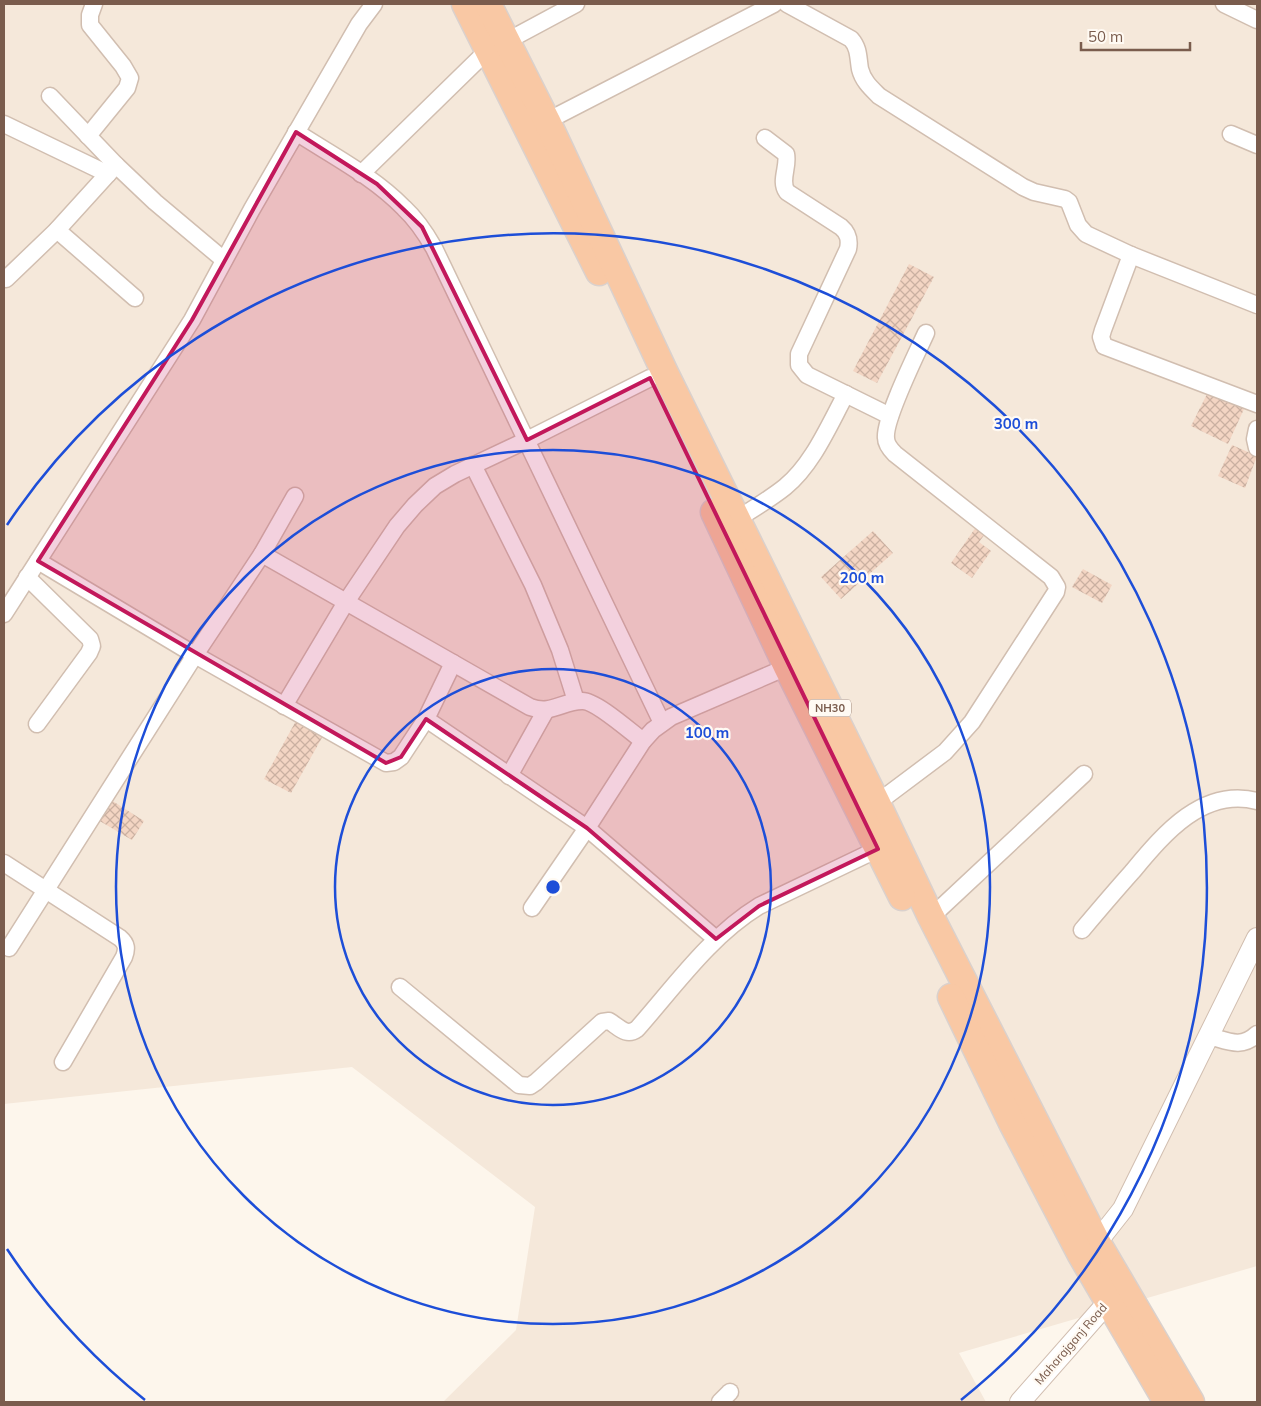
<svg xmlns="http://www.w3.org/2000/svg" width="1261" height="1406" font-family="Mulish,sans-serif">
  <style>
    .residential { fill: #f5e8da }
    .building { fill: url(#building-cross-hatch) }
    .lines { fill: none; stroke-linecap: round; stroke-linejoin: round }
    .minor-casing { stroke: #d1beb0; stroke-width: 19 }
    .tertiary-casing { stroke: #d1beb0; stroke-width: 22 }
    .trunk-casing { stroke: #dad1cd; stroke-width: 29 }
    .minor { stroke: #fff; stroke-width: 16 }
    .tertiary { stroke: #fff; stroke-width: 20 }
    .trunk { stroke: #f9c8a4; stroke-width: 26 }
    .marked { fill: #c2185b; fill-opacity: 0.2; stroke: #c2185b; stroke-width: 4; stroke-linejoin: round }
    .ring { fill: none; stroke: #1d4ed8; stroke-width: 2.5 }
    .labels { text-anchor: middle; stroke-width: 4.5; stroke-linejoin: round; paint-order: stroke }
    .shield { fill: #fffaf3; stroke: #a28b7f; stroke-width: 1 }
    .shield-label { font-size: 11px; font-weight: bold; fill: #7a5c4d }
    .street-label { font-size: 12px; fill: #7a5c4d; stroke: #fffaf3 }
    .centre { fill: #1d4ed8; stroke: #fffaf3; stroke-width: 2.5 }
    .ring-label { font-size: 15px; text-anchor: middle; font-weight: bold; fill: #1d4ed8; stroke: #fffaf3; stroke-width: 4.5; stroke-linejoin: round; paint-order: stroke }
  </style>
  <defs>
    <pattern id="building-cross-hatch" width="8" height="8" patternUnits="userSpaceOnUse" patternTransform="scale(1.25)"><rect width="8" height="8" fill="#f3d5c3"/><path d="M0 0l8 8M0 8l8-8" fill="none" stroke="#cab0a1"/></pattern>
  </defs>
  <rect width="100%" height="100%" fill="#fdf6ec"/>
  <path class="residential" d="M4,4H1257V1266L959,1353L986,1402H443L516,1330L535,1207L352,1067L4,1104Z"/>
  <g class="building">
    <path d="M909,264L934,277L877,383L853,371Z"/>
    <path d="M1208,392L1244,409L1228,444L1191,426Z"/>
    <path d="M1232,445L1257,456L1245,488L1218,476Z"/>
    <path d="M976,527L985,534L979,542L991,551L972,578L951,563Z"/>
    <path d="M873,531L893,553L841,599L821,577Z"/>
    <path d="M1083,569L1112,585L1102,603L1072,587Z"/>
    <path d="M297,719L324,734L291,793L264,779Z"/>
    <path d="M111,800L144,821L132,840L98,820Z"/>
  </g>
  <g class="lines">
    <g class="minor-casing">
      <g id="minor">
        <path d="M787,4L851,39C859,48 858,57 860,69C863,81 871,88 879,96L1023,187L1034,192L1065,199L1069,202L1078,225L1086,234L1131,255L1257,305"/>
        <path d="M1224,4L1257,20"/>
        <path d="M507,41L576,4"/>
        <path d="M50,96L116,165L155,202L224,260"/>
        <path d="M547,121L774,4"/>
        <path d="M4,124L108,174"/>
        <path d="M296,132C333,156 374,177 404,208C417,220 426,234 434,248L662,723"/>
        <path d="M1231,134L1257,145"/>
        <path d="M88,136L127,88L130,78L123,66L90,25V15L94,4"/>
        <path d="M765,138L786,154C789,167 779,181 787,192L841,227C848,233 850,239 848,249L799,354V365L807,375L890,416"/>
        <path d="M361,174L488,50"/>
        <path d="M57,230L135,298"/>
        <path d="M1131,255L1103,330L1101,337L1104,346L1257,404"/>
        <path d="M6,279L57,230L116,165"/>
        <path d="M1257,429L1255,439L1257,448"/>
        <path d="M473,465L533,585L560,650L576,701"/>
        <path d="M737,519C753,509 770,499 785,487C813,464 829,425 846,394"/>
        <path d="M262,554L530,707C552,715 562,701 582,701C595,700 631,732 643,741"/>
        <path d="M38,561L195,655L386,763L394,762L401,757L426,719L453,663"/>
        <path d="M27,577L90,639L92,646L89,653L37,724"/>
        <path d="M4,614L192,320L252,209L359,24L374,4"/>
        <path d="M284,706L346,602L397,526L415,505L435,486L455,474L527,440L650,378"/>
        <path d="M426,719L587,828L716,939"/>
        <path d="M509,776L546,710"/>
        <path d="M877,803L945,752L972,722L1056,592L1057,587L1051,577L895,454C891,450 886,444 886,438C884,419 917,353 926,333"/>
        <path d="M4,863L120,938C127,944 127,949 124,957L63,1062"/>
        <path d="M532,908L587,828L643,741L653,730L671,717L787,667"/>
        <path d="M931,917L1084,774"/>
        <path d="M1082,930C1098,911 1115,891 1132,872C1163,835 1202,787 1257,801"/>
        <path d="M9,948L195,655L262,554L295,496"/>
        <path d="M400,987L519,1085L530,1086L536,1082L602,1022L609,1021C619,1027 626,1037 637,1029C675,986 710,936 759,906L878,849"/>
        <path d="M1209,1036C1228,1041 1241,1049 1257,1034"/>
        <path d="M720,1402L730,1392"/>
      </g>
    </g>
    <g class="tertiary-casing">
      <g id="tertiary">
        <path d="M1088,1249L1097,1242L1123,1209L1257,938"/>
        <path d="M1020,1402L1109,1301L1119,1293"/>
      </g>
    </g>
    <g class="trunk-casing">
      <g id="trunk">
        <path d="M465,4L599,272"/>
        <path d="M488,4L547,121L665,373L877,803L931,917L1097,1242L1191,1402"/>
        <path d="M714,512L787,667L902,897"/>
        <path d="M951,997L1012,1123L1081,1255L1167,1402"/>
      </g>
    </g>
    <use href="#minor" class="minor"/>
    <use href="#tertiary" class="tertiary"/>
    <use href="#trunk" class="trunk"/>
  </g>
  <path class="marked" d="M296,132L377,184L422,227L527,440L650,378L878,849L759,906L716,939L587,828L426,719L401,757L386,763L38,561L192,320Z"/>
  <g class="ring">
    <circle cx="553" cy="887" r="218"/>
    <circle cx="553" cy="887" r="437"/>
    <path d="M145 1400A655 655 0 0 1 7 1249M7 525A655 655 0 1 1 961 1400"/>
  </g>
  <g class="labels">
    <rect class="shield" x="809" y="699.5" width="42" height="17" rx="4"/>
    <g class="shield-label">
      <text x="830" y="712">NH30</text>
    </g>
    <g class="street-label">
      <text transform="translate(1071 1344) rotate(-49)" y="4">Maharajganj Road</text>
    </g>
  </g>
  <circle cx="553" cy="887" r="8" class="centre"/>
  <g class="ring-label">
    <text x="1016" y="429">300 m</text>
    <text x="862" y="583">200 m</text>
    <text x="707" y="738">100 m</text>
  </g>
  <rect width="1261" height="1406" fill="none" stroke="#7a5c4d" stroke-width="10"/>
  <path d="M1081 42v8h109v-8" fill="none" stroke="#7a5c4d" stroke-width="2.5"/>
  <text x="1088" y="42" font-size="15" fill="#7a5c4d" stroke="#fffaf3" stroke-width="4" paint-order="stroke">50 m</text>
</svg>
